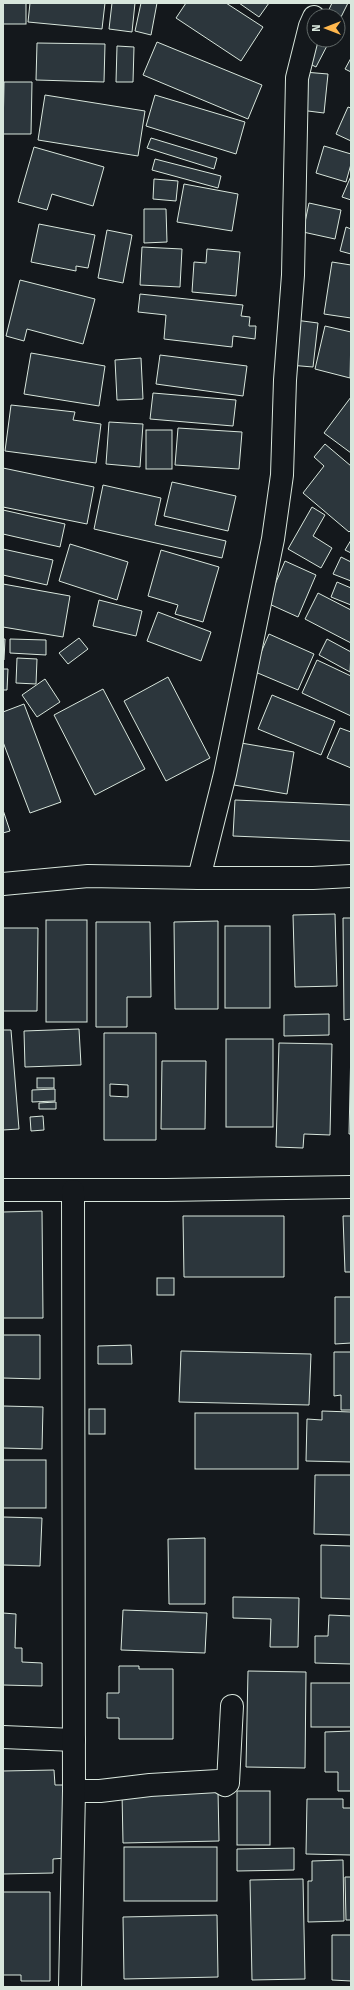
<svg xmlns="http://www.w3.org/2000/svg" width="354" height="1990" font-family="'Fira Sans',sans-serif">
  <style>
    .building { fill: #2c363c; stroke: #d8e6dc; fill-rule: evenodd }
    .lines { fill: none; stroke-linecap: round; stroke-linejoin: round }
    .minor-casing { stroke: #d8e6dc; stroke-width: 24 }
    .minor { stroke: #14181c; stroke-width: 22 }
  </style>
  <rect width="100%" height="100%" fill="#14181c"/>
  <g class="building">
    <rect x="3" y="3" width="23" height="21"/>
    <path d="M30,3H105L102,29L28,22Z"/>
    <path d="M112,3H135L132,32L109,29Z"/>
    <path d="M141,3H157L151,35L135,31Z"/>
    <path d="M186,3H226L263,27L241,61L176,18Z"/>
    <path d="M239,3H269L259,17Z"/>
    <path d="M332,3H348L338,23V16H326Z"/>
    <path d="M314,40H330L316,67L304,61Z"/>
    <path d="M157,42L262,85L248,119L143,75Z"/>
    <path d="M37,43L105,44L104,82L36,80Z"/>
    <path d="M117,46L134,47L133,82H116Z"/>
    <path d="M351,58V72L345,69Z"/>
    <path d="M304,72L328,74L324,113L300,110Z"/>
    <path d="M4,82H32L31,134H3Z"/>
    <path d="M45,95L145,111L138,156L38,140Z"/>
    <path d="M155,95L245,122L236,154L146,126Z"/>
    <path d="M348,107L351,108V141L336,134Z"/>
    <path d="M151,138L217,158L214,169L147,148Z"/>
    <path d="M324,146L351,154V164L346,182L316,173Z"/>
    <path d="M34,147L104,167L93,206L52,194L47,210L18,202Z"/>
    <path d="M155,159L221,176L218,188L152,170Z"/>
    <path d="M351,176V200L342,197Z"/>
    <path d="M154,179L178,181L176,201L153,199Z"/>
    <path d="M184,184L238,194L232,231L177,222Z"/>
    <path d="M309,203L341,210L335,239L303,232Z"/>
    <path d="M144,209H166L167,242L144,243Z"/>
    <path d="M39,224L95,235L88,268L76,266V271L31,262Z"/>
    <path d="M346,227L351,229V254L340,251Z"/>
    <path d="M107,230L132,235L123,283L98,278Z"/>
    <path d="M142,247L182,249L180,287L140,285Z"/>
    <path d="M207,249L240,252L236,296L192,292L194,262L206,263Z"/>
    <path d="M332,262L351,265V318L324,314Z"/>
    <path d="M20,280L95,299L83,344L27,329L24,341L6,336Z"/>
    <path d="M140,294L243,305L241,316L250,317L249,326H256L255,339L233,336L232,347L164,339L166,315L138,312Z"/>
    <path d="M295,320L318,323L313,367L289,365Z"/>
    <path d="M325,326L351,332L350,378L315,369Z"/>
    <path d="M31,353L105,366L99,406L24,394Z"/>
    <path d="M160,355L247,366L243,396L156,384Z"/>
    <path d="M141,358L143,399L117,400L115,360Z"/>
    <path d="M153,393L236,400L233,426L150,419Z"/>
    <path d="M351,397V453L324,433Z"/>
    <path d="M11,405L75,412L73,420L101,424L96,463L5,451Z"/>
    <path d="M109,422L143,424L140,467L106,464Z"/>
    <path d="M178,428L242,432L239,469L175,465Z"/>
    <rect x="146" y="430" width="26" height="39"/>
    <path d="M325,444L351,466V530L349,532L303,493L324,466L314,457Z"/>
    <path d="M3,468L94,487L87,524L3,507Z"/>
    <path d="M172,482L236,496L228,531L164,516Z"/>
    <path d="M103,485L161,498L155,525L226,541L222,558L94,529Z"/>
    <path d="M312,507L325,515L313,536L332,548L321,568L288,549Z"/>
    <path d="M3,510L65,524L60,547L3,534Z"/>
    <path d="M351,540V553L345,550Z"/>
    <path d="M70,544L128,562L117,600L59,581Z"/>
    <path d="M3,549L53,560L47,585L3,575Z"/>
    <path d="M161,550L219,567L203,622L175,614L178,605L148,596Z"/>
    <path d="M341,557L351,562V581L333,574Z"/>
    <path d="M285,561L316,575L298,617L267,603Z"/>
    <path d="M337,582L351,588V605L331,597Z"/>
    <path d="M3,584L70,596L63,637L3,627Z"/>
    <path d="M318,593L351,610V643L305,619Z"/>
    <path d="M99,600L142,611L136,636L93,626Z"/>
    <path d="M158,612L211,632L201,661L147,641Z"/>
    <path d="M269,634L314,654L298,690L253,671Z"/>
    <path d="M79,638L88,649L68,664L59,653Z"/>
    <path d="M3,639H5L4,660H3Z"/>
    <path d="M10,639L46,640V655L10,653Z"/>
    <path d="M327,639L351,652L350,672L319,655Z"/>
    <path d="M17,658L37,659L36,684L16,683Z"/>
    <path d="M317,660L351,676V716L302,693Z"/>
    <path d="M3,669H8L7,690H3Z"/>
    <path d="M168,677L210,758L166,781L124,701Z"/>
    <path d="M45,679L60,702L37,717L22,695Z"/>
    <path d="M103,689L145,769L95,795L54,715Z"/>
    <path d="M272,695L335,721L321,755L258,729Z"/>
    <path d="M24,704L61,802L30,813L3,742V712Z"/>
    <path d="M340,728L351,732V768L327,758Z"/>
    <path d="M241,743L294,752L287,794L234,785Z"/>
    <path d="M235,800L351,805V841L233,836Z"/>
    <path d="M3,810L10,831L3,833Z"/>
    <path d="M335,914L337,986L295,987L293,915Z"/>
    <path d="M343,918H351V1019L344,1020Z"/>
    <rect x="46" y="920" width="41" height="102"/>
    <path d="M218,921V1009H175L174,922Z"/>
    <path d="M96,922H150L151,997H127V1027H96Z"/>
    <rect x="225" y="926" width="45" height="82"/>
    <path d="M3,928H38L37,1011H3Z"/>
    <path d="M329,1014V1035L284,1036V1015Z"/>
    <path d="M79,1029L81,1065L25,1067L24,1031Z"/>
    <path d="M3,1030H11L19,1129L3,1130Z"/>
    <path d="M104,1033H156V1140H104ZM110,1084L128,1085V1097L110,1096Z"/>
    <rect x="226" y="1039" width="47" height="88"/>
    <path d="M279,1043L332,1044L330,1135L304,1134L303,1148L276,1147Z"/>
    <path d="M351,1045V1134H349Z"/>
    <path d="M162,1061H206L205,1129H161Z"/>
    <rect x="37" y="1078" width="17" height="10"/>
    <path d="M55,1089V1101L32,1102V1090Z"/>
    <path d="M56,1102V1109H39V1103Z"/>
    <path d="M43,1116L44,1130L31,1131L30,1117Z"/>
    <path d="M42,1211L43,1318H3V1212Z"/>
    <path d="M183,1216H284V1277H184Z"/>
    <path d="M343,1216H351V1272H345Z"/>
    <rect x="157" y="1278" width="17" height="17"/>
    <path d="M335,1297H351V1343L335,1344Z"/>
    <path d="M3,1335H40V1379L3,1378Z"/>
    <path d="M131,1345L132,1364H98V1346Z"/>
    <path d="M181,1351L311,1354L309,1405L179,1402Z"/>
    <path d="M334,1352H351V1410H341V1395L334,1396Z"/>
    <path d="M3,1406L43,1407L42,1449L3,1448Z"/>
    <rect x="89" y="1409" width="16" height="25"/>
    <path d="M322,1411L351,1412V1462L306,1461L307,1419L322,1420Z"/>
    <rect x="195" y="1413" width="103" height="56"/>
    <rect x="3" y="1460" width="43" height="48"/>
    <path d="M315,1475H351V1535L314,1534Z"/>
    <path d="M3,1517L42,1518L40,1566L3,1565Z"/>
    <path d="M205,1538V1604H169L168,1539Z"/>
    <path d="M321,1545L351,1546V1599L321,1598Z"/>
    <path d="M233,1597L299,1598L298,1647H270L271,1619L233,1618Z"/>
    <path d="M123,1610L207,1613L205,1653L121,1650Z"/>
    <path d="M3,1613L16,1614L15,1648H22V1662L42,1663V1686L3,1685Z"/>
    <path d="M329,1615L351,1616V1664L315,1663V1636H328Z"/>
    <path d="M119,1666H139V1669H173V1739H119V1718H107V1693H119Z"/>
    <path d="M248,1671L306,1672L305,1768L246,1767Z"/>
    <rect x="311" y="1683" width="40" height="44"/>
    <path d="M351,1731V1791H338V1772H325V1732Z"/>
    <path d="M54,1770L55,1785H64L66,1858L53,1859V1873L3,1874V1771Z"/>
    <path d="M218,1791L219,1841L123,1843L122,1793Z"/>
    <rect x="237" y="1791" width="33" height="54"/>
    <path d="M307,1799H343V1808H351V1855L306,1854Z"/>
    <rect x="124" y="1847" width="93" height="54"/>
    <path d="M294,1848V1870L237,1871V1849Z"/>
    <path d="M343,1860L344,1921L308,1922V1881H312V1861Z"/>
    <path d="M345,1877H351V1920H346Z"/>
    <path d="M303,1879L305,1979L252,1980L250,1880Z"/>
    <path d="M3,1892H50V1981H21V1975H3Z"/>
    <path d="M217,1915L218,1977L124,1979L123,1917Z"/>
    <path d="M332,1935H351V1981L332,1980Z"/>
  </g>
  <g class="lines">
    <g class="minor-casing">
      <g id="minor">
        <path d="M199,878L225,774L273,539L282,475L285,380L293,275L297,78L310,26L314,17"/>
        <path d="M3,884L88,876L199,878H313L351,876"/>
        <path d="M3,1190H166L351,1187"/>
        <path d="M3,1737L74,1740"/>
        <path d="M74,1791H100L150,1785L218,1781L225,1785L228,1783L232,1706"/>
        <path d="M70,1987L74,1791L73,1191"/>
      </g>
    </g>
    <use href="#minor" class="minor"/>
  </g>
  <rect width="354" height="1990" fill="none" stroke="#d8e6dc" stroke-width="8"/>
  <g transform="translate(326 28) rotate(270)"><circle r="19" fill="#14181c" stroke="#626a69"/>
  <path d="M0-3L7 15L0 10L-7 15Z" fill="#ffb74d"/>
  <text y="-6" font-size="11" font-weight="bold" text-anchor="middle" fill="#d8e6dc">N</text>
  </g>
</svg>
